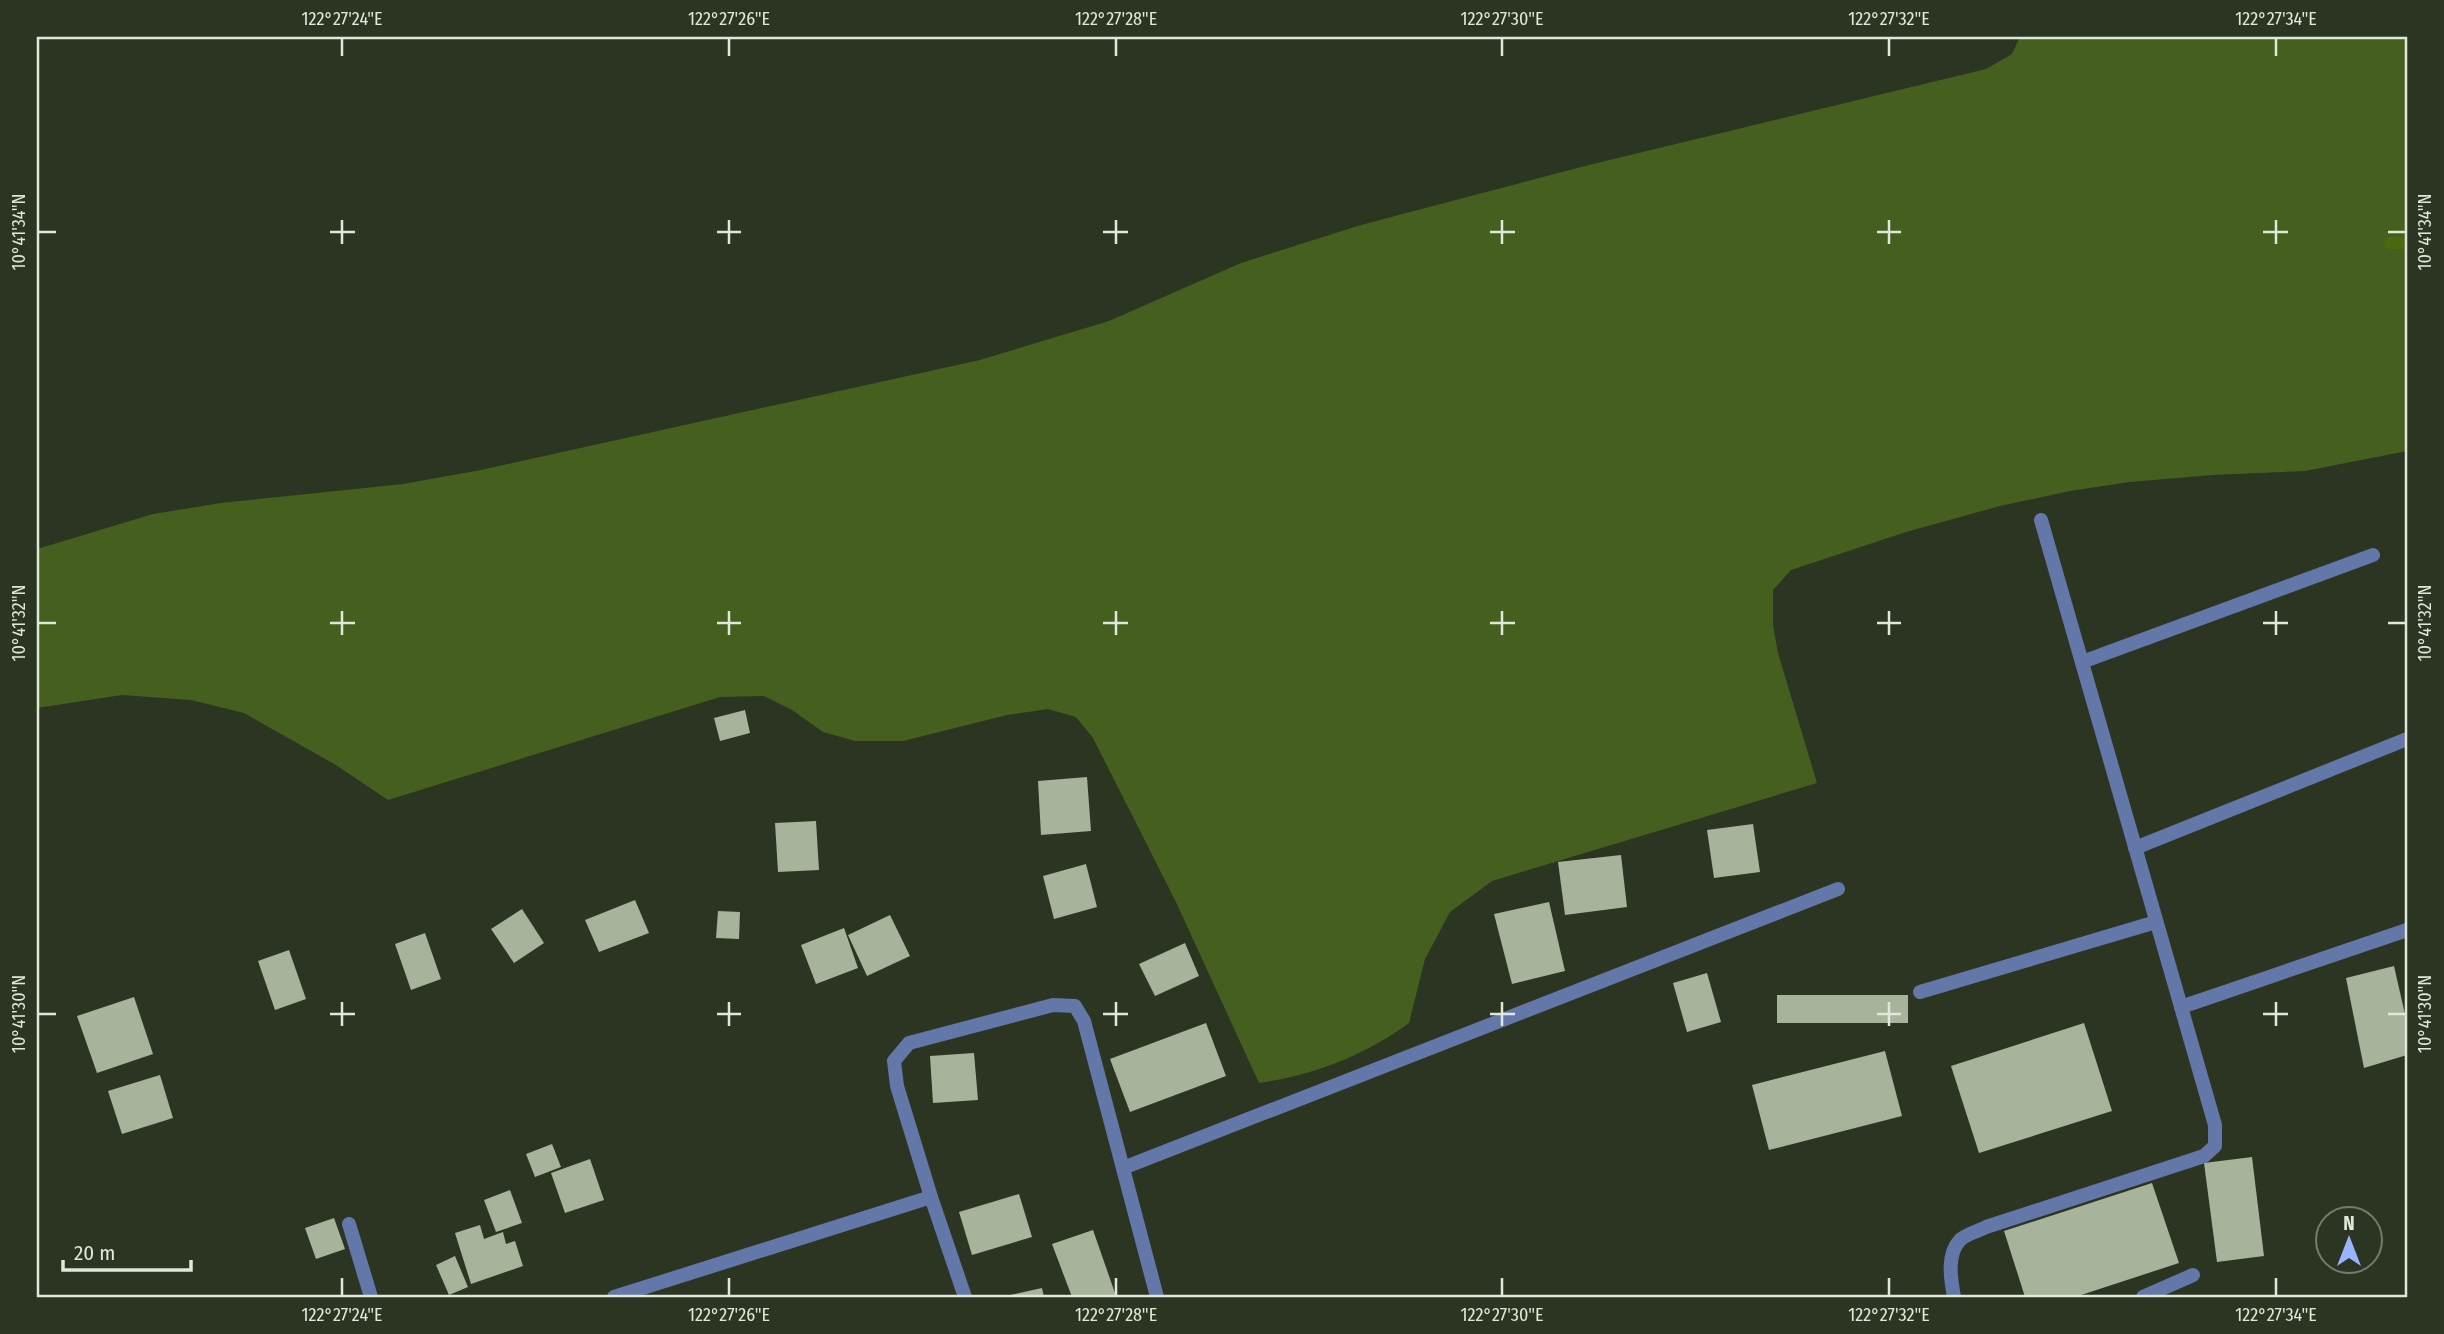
<svg xmlns="http://www.w3.org/2000/svg" width="2444" height="1334" font-family="'Fira Sans Condensed',sans-serif">
  <style>
    .green { fill: #45601e }
    .lines { fill: none; stroke-linecap: round; stroke-linejoin: round }
    .stream { stroke: #496a0d; stroke-width: 12 }
    .building { fill: #a7b39b }
    .service { stroke: #6377a9; stroke-width: 14 }
    .minor { stroke: #6377a9; stroke-width: 14 }
    .ticks { fill: none; stroke: #e1e7da; stroke-width: 2.5 }
    .neatline { fill: none; stroke: #e1e7da; stroke-width: 2.5 }
    .ticks-label { font-size: 18px; text-anchor: middle; fill: #e1e7da }
  </style>
  <rect width="100%" height="100%" fill="#2b3521"/>
  <path class="green" d="M2020,37H2407V451L2305,471L2212,475L2130,482L2070,491L2000,506L1906,532L1791,570L1773,590V625L1778,653L1817,783L1492,881L1450,912L1425,959L1409,1023C1364,1056 1314,1075 1259,1083L1176,902L1093,738L1076,717L1048,709L1007,715L903,741H855L823,732L792,710L764,696L720,697L388,800L336,765L244,713L191,700L122,695L37,708V549L153,514L221,503L403,484L481,470L980,360L1109,321L1241,263L1361,225L1585,166L1986,69L2012,54Z"/>
  <g class="lines">
    <path class="stream" d="M2390,243H2407"/>
  </g>
  <g class="building">
    <path d="M745,710L750,733L720,741L714,718Z"/>
    <path d="M1087,777L1091,831L1041,835L1038,781Z"/>
    <path d="M816,821L819,870L778,872L775,823Z"/>
    <path d="M1753,824L1760,872L1714,878L1707,830Z"/>
    <path d="M1621,855L1627,907L1565,915L1558,862Z"/>
    <path d="M1086,864L1097,907L1054,919L1043,876Z"/>
    <path d="M635,900L649,933L599,952L585,920Z"/>
    <path d="M1549,902L1565,971L1512,984L1494,914Z"/>
    <path d="M522,909L544,943L514,963L491,929Z"/>
    <path d="M718,911L740,912L739,939L716,938Z"/>
    <path d="M890,915L910,956L867,976L848,935Z"/>
    <path d="M844,928L858,968L816,984L801,945Z"/>
    <path d="M425,933L441,979L411,990L395,944Z"/>
    <path d="M1185,943L1199,976L1155,996L1139,964Z"/>
    <path d="M289,950L306,999L275,1010L258,961Z"/>
    <path d="M2394,966L2407,1023V1055L2364,1068L2346,978Z"/>
    <path d="M1707,973L1721,1022L1687,1032L1673,983Z"/>
    <rect x="1777" y="995" width="131" height="28"/>
    <path d="M134,997L153,1054L97,1073L77,1016Z"/>
    <path d="M1206,1023L1226,1076L1130,1112L1110,1059Z"/>
    <path d="M2084,1023L2112,1111L1979,1153L1951,1066Z"/>
    <path d="M1885,1051L1902,1116L1769,1150L1752,1085Z"/>
    <path d="M974,1053L978,1100L933,1103L930,1056Z"/>
    <path d="M160,1075L173,1118L122,1134L108,1091Z"/>
    <path d="M552,1144L561,1167L535,1177L526,1154Z"/>
    <path d="M2252,1157L2264,1256L2217,1262L2204,1163Z"/>
    <path d="M590,1159L604,1200L565,1213L551,1173Z"/>
    <path d="M2152,1183L2179,1263L2075,1297H2025L2004,1231Z"/>
    <path d="M510,1190L522,1223L496,1232L484,1200Z"/>
    <path d="M1019,1194L1032,1237L972,1255L959,1212Z"/>
    <path d="M334,1218L345,1249L316,1259L305,1228Z"/>
    <path d="M480,1225L484,1239L503,1232L506,1244L515,1241L523,1266L471,1284L455,1233Z"/>
    <path d="M1093,1230L1116,1296L1072,1297L1052,1244Z"/>
    <path d="M455,1256L468,1287L449,1295L436,1265Z"/>
    <path d="M1042,1288L1044,1297H1006V1296Z"/>
  </g>
  <g class="lines">
    <g class="service">
      <path d="M2082,662L2373,555"/>
      <path d="M2143,1297L2193,1275"/>
    </g>
    <g class="minor">
      <path d="M2135,848L2407,739"/>
      <path d="M1920,992L2156,922"/>
      <path d="M2181,1007L2407,930"/>
      <path d="M1123,1168L1838,889"/>
      <path d="M349,1224L371,1297"/>
      <path d="M614,1297L931,1197"/>
      <path d="M965,1297L931,1197L897,1086L894,1061L909,1043L1053,1005L1075,1006L1084,1021L1157,1297"/>
      <path d="M1954,1297C1951,1280 1946,1255 1960,1240C1966,1234 1979,1231 1986,1227L2204,1156L2215,1146V1125L2041,520"/>
    </g>
  </g>
  <path class="ticks" d="M342,38V56M729,38V56M1116,38V56M1502,38V56M1889,38V56M2276,38V56M342,220V244M729,220V244M1116,220V244M1502,220V244M1889,220V244M2276,220V244M38,232H56M330,232H355M717,232H741M1103,232H1128M1490,232H1515M1877,232H1901M2263,232H2288M2388,232H2406M342,611V635M729,611V635M1116,611V635M1502,611V635M1889,611V635M2276,611V635M38,623H56M330,623H355M717,623H741M1103,623H1128M1490,623H1515M1877,623H1901M2263,623H2288M2388,623H2406M342,1002V1026M729,1002V1026M1116,1002V1026M1502,1002V1026M1889,1002V1026M2276,1002V1026M38,1014H56M330,1014H355M717,1014H741M1103,1014H1128M1490,1014H1515M1877,1014H1901M2263,1014H2288M2388,1014H2406M342,1278V1296M729,1278V1296M1116,1278V1296M1502,1278V1296M1889,1278V1296M2276,1278V1296"/>
  <rect width="2444" height="1334" fill="none" stroke="#2b3521" stroke-width="77"/>
  <g transform="translate(2349 1240)"><circle r="33" fill="#2b3521" stroke="#747c6b" stroke-width="2"/>
  <path d="M0-5L12 26L0 18L-12 26Z" fill="#99b5fd"/>
  <text y="-10" font-size="19" font-weight="bold" text-anchor="middle" fill="#e1e7da">N</text>
  </g>
  <path d="M63 1260v10h128v-10" fill="none" stroke="#e1e7da" stroke-width="3.5"/>
  <text x="74" y="1260" font-size="21" fill="#e1e7da" stroke="#2b3521" stroke-width="5" paint-order="stroke">20 m</text>
  <rect x="38" y="38" width="2368" height="1258" class="neatline"/>
  <g class="ticks-label">
    <text x="342" y="25">122°27'24"E</text>
    <text x="729" y="25">122°27'26"E</text>
    <text x="1116" y="25">122°27'28"E</text>
    <text x="1502" y="25">122°27'30"E</text>
    <text x="1889" y="25">122°27'32"E</text>
    <text x="2276" y="25">122°27'34"E</text>
    <text transform="translate(19 232) rotate(-90)" y="6">10°41'34"N</text>
    <text transform="translate(2425 232) rotate(-90)" y="6">10°41'34"N</text>
    <text transform="translate(19 623) rotate(-90)" y="6">10°41'32"N</text>
    <text transform="translate(2425 623) rotate(-90)" y="6">10°41'32"N</text>
    <text transform="translate(19 1014) rotate(-90)" y="6">10°41'30"N</text>
    <text transform="translate(2425 1014) rotate(-90)" y="6">10°41'30"N</text>
    <text x="342" y="1321">122°27'24"E</text>
    <text x="729" y="1321">122°27'26"E</text>
    <text x="1116" y="1321">122°27'28"E</text>
    <text x="1502" y="1321">122°27'30"E</text>
    <text x="1889" y="1321">122°27'32"E</text>
    <text x="2276" y="1321">122°27'34"E</text>
  </g>
</svg>
